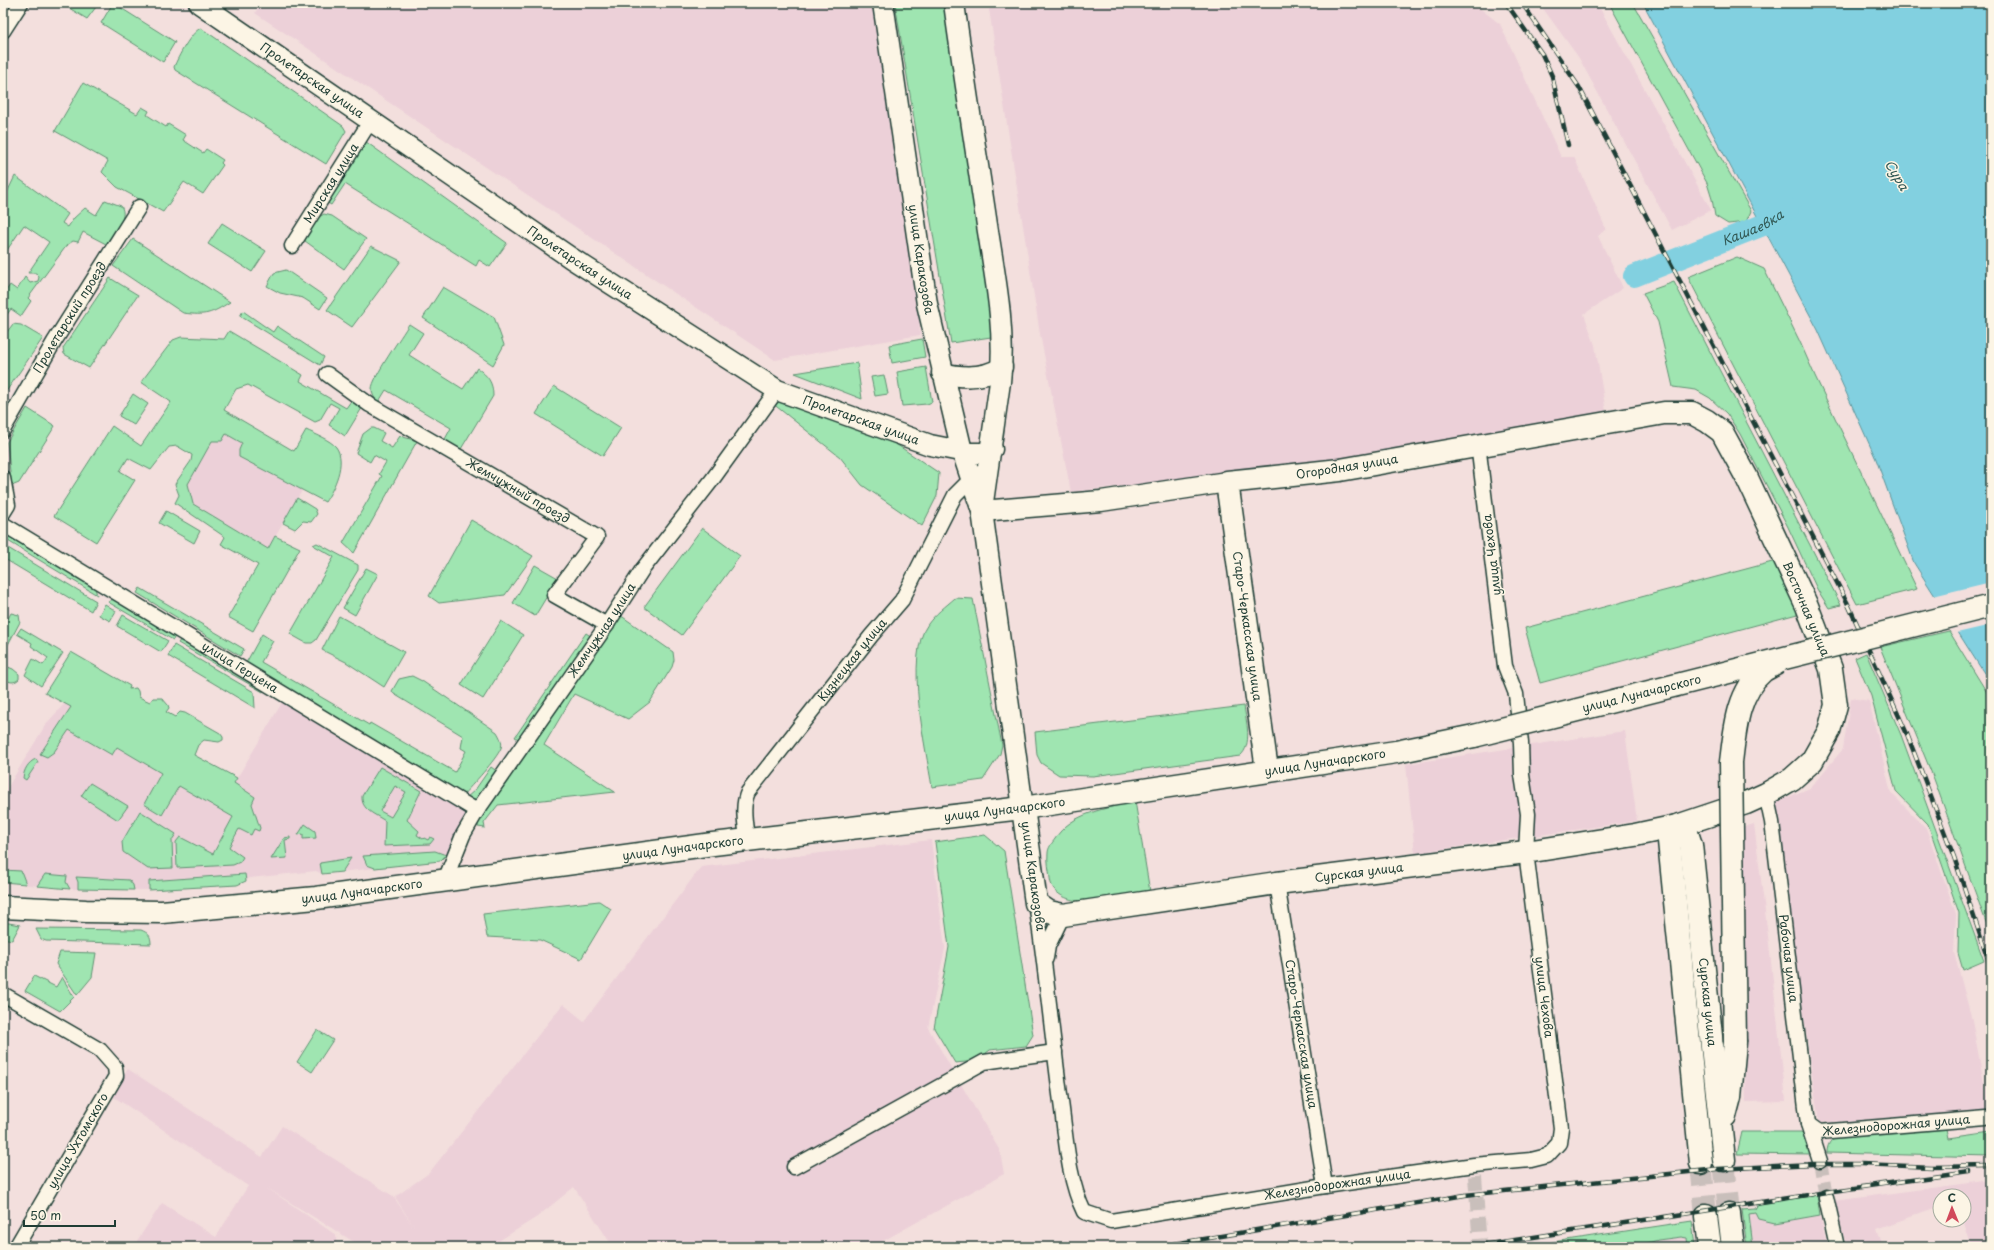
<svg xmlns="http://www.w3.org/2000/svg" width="1994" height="1250" font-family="'Playpen Sans',sans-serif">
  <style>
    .built { fill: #ecd0d8 }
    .green { fill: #9fe5b1; stroke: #5f9172; fill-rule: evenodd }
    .water { fill: #82d0e0; stroke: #5a959b }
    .pier { fill: #f3dfdd }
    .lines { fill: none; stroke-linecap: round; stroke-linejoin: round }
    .river { stroke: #82d0e0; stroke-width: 22 }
    .minor-tunnel { stroke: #c9bfbb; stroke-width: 14; stroke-dasharray: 14 7; stroke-linecap: butt }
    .primary-tunnel { stroke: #c9bfbb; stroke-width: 22; stroke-dasharray: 22 11; stroke-linecap: butt }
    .minor-casing { stroke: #1f3d34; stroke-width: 17 }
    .secondary-casing { stroke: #1f3d34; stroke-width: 23 }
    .primary-casing { stroke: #1f3d34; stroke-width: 25 }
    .minor { stroke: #fcf5e5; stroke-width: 14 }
    .secondary { stroke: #fcf5e5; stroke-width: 20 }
    .primary { stroke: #fcf5e5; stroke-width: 22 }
    .rail-casing { stroke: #1f3d34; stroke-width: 4.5 }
    .rail { stroke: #fcf5e5; stroke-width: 3; stroke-dasharray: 9; stroke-linecap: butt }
    .primary-bridge-casing { stroke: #1f3d34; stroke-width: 25; stroke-linecap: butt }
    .primary-bridge { stroke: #fcf5e5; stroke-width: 22 }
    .labels { text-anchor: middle; stroke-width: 3; stroke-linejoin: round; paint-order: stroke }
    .street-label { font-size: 12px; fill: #1f3d34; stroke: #fcf5e5 }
    .water-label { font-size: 13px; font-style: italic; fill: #335a56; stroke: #fcf5e5 }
  </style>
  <rect width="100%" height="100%" fill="#f3dfdd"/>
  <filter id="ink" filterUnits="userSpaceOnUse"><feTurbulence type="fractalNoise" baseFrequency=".025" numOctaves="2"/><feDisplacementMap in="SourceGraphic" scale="8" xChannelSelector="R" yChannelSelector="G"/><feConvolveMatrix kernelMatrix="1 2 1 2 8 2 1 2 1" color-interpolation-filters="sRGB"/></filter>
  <g filter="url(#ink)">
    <g class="built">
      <path d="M261,3H872L919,294L920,335L775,360L255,13Z"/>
      <path d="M988,3H1473L1500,24L1561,157H1574L1606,229L1598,236L1623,288L1584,314L1595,345L1606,412L1346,460L1071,492L1040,334Z"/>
      <path d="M1539,3H1597L1711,210L1672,230L1579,58Z"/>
      <path d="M184,403L310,470L304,487L259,565L221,544L225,537L175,503L201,456Z"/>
      <path d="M75,692L234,783L283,701L342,739L469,814L450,849L440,861L322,874L316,871L250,878L238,885L149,890L66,889L3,882V795L46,724Z"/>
      <path d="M1851,698L1869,701L1891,793L1926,828L1956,914L1954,953L1972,1020L1989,1110L1819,1123L1774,803L1810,788L1843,749Z"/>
      <path d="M1625,731L1637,821L1415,853L1406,764Z"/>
      <path d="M1754,824L1769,944L1786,1101L1746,1102L1742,946V828Z"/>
      <path d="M931,840L945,948L928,1028L1000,1151L1004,1174L872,1247H613L574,1187L537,1217L489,1247H362L267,1188L336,1235L337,1247H133L162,1203L216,1237L248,1186L111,1095L128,1069L262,1157L282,1126L393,1196L414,1227L395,1197L429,1173L563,1004L584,1021L701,867Z"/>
      <path d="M1991,1180V1247H1971L1962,1220H1964V1196H1940V1206L1877,1228L1883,1247H1847L1834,1201Z"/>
      <path d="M1755,1213L1775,1223L1820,1215L1827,1247H1753L1749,1214Z"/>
      <path d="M1681,1237L1687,1238L1688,1247H1634L1658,1240Z"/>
    </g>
    <g class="green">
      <path d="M61,3H99L87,19Z"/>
      <path d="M113,3L175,42L163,62L101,23Z"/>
      <path d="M895,3H951L990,274L991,337L951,343Z"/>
      <path d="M1609,3H1633L1751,211L1746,222L1728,224L1715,216L1712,199L1707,183Z"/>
      <path d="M201,28L343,126L346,131L326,164L175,70L174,67C178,57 191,32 201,28Z"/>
      <path d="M83,83L137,114L142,107L149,111L147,115L166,127L168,124L186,135L183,140L203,153L206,149L223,160L221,163L223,165L203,194L184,182L163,212L117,187L102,172L108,161L55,131Z"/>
      <path d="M362,139L507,243L490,267L479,260L476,266L345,184L331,205L326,202Z"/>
      <path d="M15,176L68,214L62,223L68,227L74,218L85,208L96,215L105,200L121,206C129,218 113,234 106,244L83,232L78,242L73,241L67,245L28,298L31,301L21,316L11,309L3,320V300L5,296L4,294L10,285L17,290L25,277L30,283L38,281L39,277L36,273H28L49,242L24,225L3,256V222L6,218L3,216V201Z"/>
      <path d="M324,214L332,216L366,239L344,269L305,241C304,231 316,218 324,214Z"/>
      <path d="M222,223L266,251L252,272L208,244Z"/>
      <path d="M133,239L230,302C211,314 206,316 183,313L113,266Z"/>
      <path d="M371,246L401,261L352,327L327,310Z"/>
      <path d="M1737,257L1764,269L1800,342L1815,376L1917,589L1857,604L1688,277Z"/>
      <path d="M286,270L327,298L320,309L303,298L280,293L267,286L274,273Z"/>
      <path d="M110,278L138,295L89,368L64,354L63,348Z"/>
      <path d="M1674,282L1841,605L1829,608L1817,589L1788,527L1740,434L1727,414L1710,398L1696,390L1673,387L1658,322L1643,293Z"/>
      <path d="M443,287L494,317L504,345L493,365L423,318Z"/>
      <path d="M243,311L273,332L277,326L324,357L320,365L240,316Z"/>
      <path d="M13,324L21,325L43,338L3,396V337Z"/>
      <path d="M409,324L423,333L409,355L463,389L477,368C488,376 493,382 493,396L461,449L444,441L451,428L386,390L378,403C375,399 372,395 372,389C372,378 402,336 409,324Z"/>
      <path d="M229,331L303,375L300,381L346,408L351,401L362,408L345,436L329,425L339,408L330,403L320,420L315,422L248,385L236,389L224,410L294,451L306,430C315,434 330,440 336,447C347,462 334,489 325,502L239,457V450L242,443L226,434L222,441H212L188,484L193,504L268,549L275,536L300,548L253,631L228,617L258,565L221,544L225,537L175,503L179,495L175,484L191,461L192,455L177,446L169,447L151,470L128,458L120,471L135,480L96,542L54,516L112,426L141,446L171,402L141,382L173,340L181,337L224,339Z"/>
      <path d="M922,339L925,357L892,363L889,345Z"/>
      <path d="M857,363L862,399L795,373Z"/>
      <path d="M926,367L932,402L927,404L902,406L897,372Z"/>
      <path d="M884,375L888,394L875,396L871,377Z"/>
      <path d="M554,386L621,428L603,456L536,414Z"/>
      <path d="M133,394L148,404L134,425L119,416Z"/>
      <path d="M781,396L878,432L939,473L937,496L922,526L862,485L840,457L772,403Z"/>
      <path d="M27,408L55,426L19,483L14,485L11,482L7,442Z"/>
      <path d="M371,428H374L384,433L380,441L392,448L400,436L417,441L354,553L343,543L382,476L379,474L386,462L374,455L370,462L356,453L363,434Z"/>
      <path d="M297,498L315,509L317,514L311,522L303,521L295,529L283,523Z"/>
      <path d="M166,511L200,531L194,543L159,523Z"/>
      <path d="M471,520L533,556L505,595L439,603L429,596Z"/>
      <path d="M702,528L740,556L682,635L644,607Z"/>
      <path d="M3,532L95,588L97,595L3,538Z"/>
      <path d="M317,543L358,565V570L316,640L312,643H306L290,634L334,557L313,545Z"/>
      <path d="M3,545L96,601L91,611L3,558Z"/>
      <path d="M1776,561L1801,613L1540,683L1525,628Z"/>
      <path d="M535,565L558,578L535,616L513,603Z"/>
      <path d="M366,568L378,574L355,615L343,608Z"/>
      <path d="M140,588L244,649L240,656L137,593Z"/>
      <path d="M955,598L973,599L1002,745L1000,754L983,780L932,787C926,749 904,656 928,624C935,614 946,606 955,598Z"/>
      <path d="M113,599L116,600L175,636L173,640L108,602Z"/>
      <path d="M105,604L116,611L110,621L99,615Z"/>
      <path d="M11,613L19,615L20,622L3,654V628Z"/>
      <path d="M123,615L168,641L161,652L117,626Z"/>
      <path d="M620,615L673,652L674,660L672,667L650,702L628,719L574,694L544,745L615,792L498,805L484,823L485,828L478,827V823Z"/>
      <path d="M339,616L404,652L384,687L346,662L322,650Z"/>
      <path d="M501,621L523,635L483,699L461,685Z"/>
      <path d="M21,628L63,653L41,686L25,675L33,659L43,665L48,658L31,646L32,643L17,634Z"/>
      <path d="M1949,631L1991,699V936L1934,779L1880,647Z"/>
      <path d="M586,633L592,637L520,740L515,737Z"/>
      <path d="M262,634L273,641L261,662L369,725L370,723L455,772L466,751L461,748L463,736L394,694L392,691L399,679L412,676L422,681L497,732C500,737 503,743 501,748C496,760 472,785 462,796L246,663Z"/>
      <path d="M181,639L264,690L263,692L178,643Z"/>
      <path d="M174,645L254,692L255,708L168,656Z"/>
      <path d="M71,652L130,686L129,689L136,688L138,691L139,697L150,702L153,698H162L168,705L169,708L166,712L175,717L180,712L185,713L220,733L223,737V740L219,742L204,740L198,745L194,755L237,778L234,783L255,797L252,804L260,828L259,831L254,829L251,835L239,829L229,847L243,857L240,862L233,865L177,868L176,842L180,837L213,854L233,817L179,786L162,815L144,804L161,773L117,747L112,755L69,730L54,752L47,757L40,754L71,707L45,693Z"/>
      <path d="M1866,653L1901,735L1984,961L1963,970L1958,953L1959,913L1928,824L1896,791L1871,696L1855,658Z"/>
      <path d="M3,665L13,669L19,674V679C14,684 8,682 3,678Z"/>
      <path d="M1244,706C1246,721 1253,745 1240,756L1093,776L1059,775L1041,763L1037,755L1035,732Z"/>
      <path d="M36,759L38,762L26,780L23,778C24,770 28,762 36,759Z"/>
      <path d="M380,767L421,791L407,820L419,831L417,835L423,839L424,838L428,840L430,837L434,839L430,844L384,846L385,821C375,814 361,810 362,796ZM395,786L406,792L391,817L380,811Z"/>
      <path d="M491,767L498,772L475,804L466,798L475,790Z"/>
      <path d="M90,783L128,806L118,820L81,796Z"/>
      <path d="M1135,801L1150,892L1078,901C1064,899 1051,892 1050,878C1049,870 1047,861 1048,853C1048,848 1052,843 1055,839C1071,812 1107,809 1135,801Z"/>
      <path d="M140,811L176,834L172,840L173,868L148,869L123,852L122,842Z"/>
      <path d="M305,824L315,831L316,838L303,839V834L298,835Z"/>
      <path d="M985,835L1004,851L1033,1035L1026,1046L990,1050L976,1061L955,1063L934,1028L949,947L935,842Z"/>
      <path d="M290,837V839L285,840L287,858L271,859L284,838Z"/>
      <path d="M435,851L446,855L440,861L375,868L367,865L363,856Z"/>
      <path d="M351,858L342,872L322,874L320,863Z"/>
      <path d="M3,870L21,871L26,884L3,882Z"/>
      <path d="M45,874L67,876L66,882L70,889L37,886Z"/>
      <path d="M245,874L246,881L237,885L149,890V881Z"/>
      <path d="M76,877L129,880L133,885L134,890L78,889V882Z"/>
      <path d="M599,901L611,909L581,959L540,940L487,937L483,914Z"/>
      <path d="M3,922L20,925L12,940L3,938Z"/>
      <path d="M36,929L141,930C148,933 151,935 151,944L46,941L41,939Z"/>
      <path d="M60,952L96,953L92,977L77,995L56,964Z"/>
      <path d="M34,976L56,987L62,977L74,997L60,1011L25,991Z"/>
      <path d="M317,1030L333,1040L312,1072L297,1062Z"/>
      <path d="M1946,1129L1948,1138L1991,1132V1157L1827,1153C1827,1142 1833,1137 1844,1132Z"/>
      <path d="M1742,1132H1801L1806,1136L1813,1155L1737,1154Z"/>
      <path d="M1817,1195L1820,1215L1775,1223L1758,1219L1755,1213L1749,1214L1753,1247H1747L1742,1210L1755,1209L1758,1204Z"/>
      <path d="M1692,1221L1695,1247H1688L1687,1238L1681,1237L1658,1240L1634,1247H1520Z"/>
    </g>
    <path class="water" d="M1643,3H1991V684L1914,563L1876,459L1818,330Z"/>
    <path class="pier" d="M1991,582V625L1957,633L1933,596Z"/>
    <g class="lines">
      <path class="river" id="s1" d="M1634,276L1763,225L1788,209"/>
      <g class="minor-tunnel">
        <path d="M1820,1161L1826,1197"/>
        <path d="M1475,1176L1480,1247"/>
      </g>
      <g class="primary-tunnel">
        <path d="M1724,1160L1729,1214"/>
        <path d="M1701,1163L1706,1216"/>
      </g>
      <g class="minor-casing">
        <g id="minor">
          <path d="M3,31L21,3"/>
          <path id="s2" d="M292,246L371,120"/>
          <path id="s3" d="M327,374L370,405L597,537L554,595L607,625"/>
          <path id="s4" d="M3,430L54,342L139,207"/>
          <path d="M3,478L8,505L3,513"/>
          <path id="s5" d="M3,524L477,811"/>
          <path id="s6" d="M1766,794L1772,822L1808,1124L1820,1161"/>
          <path id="s7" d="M747,840C746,825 741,807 748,792L871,636L902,600L955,495L971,479"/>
          <path id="s8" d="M445,880L463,835L477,811L604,629L642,570L712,480L777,390"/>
          <path id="s9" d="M1277,883L1325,1186"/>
          <path id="s10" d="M1036,903C1046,969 1052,1036 1061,1102C1066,1138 1068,1179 1084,1212L1111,1221L1325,1186L1474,1165L1531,1160L1547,1156L1559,1143L1561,1128L1526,852L1528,814L1522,775L1521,743L1516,694L1505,666L1478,444"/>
          <path d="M1046,958L1048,946L1063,915"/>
          <path d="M3,994L100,1050L115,1067L116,1076L16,1247"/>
          <path id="s11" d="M1808,1124L1819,1132L1986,1118"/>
          <path d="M794,1167L984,1062L1055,1052"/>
          <path d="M1826,1197L1837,1247"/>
        </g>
      </g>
      <g class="secondary-casing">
        <g id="secondary">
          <path id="s12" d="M199,3L571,258L777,390L930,445L970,453H985L992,449"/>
          <path id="s13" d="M883,3L927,304L962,451L982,511L1023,808"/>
          <path d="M954,3C964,77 976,151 987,225C995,277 1006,330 1000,382L982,509"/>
          <path d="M942,373C962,378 984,379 1002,367"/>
          <path d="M982,511L1101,501L1227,482"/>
        </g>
      </g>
      <g class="primary-casing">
        <g id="primary">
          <path id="s14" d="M1023,808L1036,903L1049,912L1063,915L1277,883L1526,852L1635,835L1677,826L1746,803L1766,794L1792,779L1812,761L1829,731L1836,705L1831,669L1807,606L1746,476L1722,432L1707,421L1692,413H1664L1340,470L1227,482L1267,770"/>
          <path id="s15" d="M1677,826L1687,833L1691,845L1724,1160"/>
          <path d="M1677,826L1671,835L1669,841L1701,1163"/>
          <path id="s16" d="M3,907L86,911L162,912L316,898L713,844L1023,808L1396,752L1474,736"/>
          <path d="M1725,1116L1730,1097L1735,1042"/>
          <path d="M1729,1214L1733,1247"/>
          <path d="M1706,1216L1710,1247"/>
        </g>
      </g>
      <use href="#minor" class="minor"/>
      <use href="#secondary" class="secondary"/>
      <use href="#primary" class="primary"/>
      <g class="rail-casing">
        <g id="rail">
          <path d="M1506,3L1542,54L1552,76L1568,145"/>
          <path d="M1522,3L1579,87L1847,602L1907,734L1954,857L1991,968"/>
          <path d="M1156,1247L1465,1195L1718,1169L1813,1164H1861L1932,1167L1991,1166"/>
          <path d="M1469,1247L1833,1191L1969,1172"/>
        </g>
      </g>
      <use href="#rail" class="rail"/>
      <g class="primary-bridge-casing">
        <g id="primary-bridge">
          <path id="s17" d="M1474,736L1991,606"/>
          <path d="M1735,1042L1731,762C1735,731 1737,693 1763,671C1767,668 1773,666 1777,663"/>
        </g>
      </g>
      <use href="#primary-bridge" class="primary-bridge"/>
    </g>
  </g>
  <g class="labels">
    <g class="street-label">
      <text dy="4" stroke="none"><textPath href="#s12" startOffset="137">Пролетарская улица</textPath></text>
      <text dy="4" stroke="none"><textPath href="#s2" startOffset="74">Мирская улица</textPath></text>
      <text dy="4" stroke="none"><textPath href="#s13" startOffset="259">улица Каракозова</textPath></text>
      <text dy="4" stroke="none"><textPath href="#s12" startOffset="461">Пролетарская улица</textPath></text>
      <text dy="4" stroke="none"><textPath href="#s4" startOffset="131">Пролетарский проезд</textPath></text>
      <text dy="4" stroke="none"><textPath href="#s12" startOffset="785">Пролетарская улица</textPath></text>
      <text transform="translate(1347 467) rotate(-9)" y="4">Огородная улица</text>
      <text dy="4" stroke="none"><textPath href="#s3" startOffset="224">Жемчужный проезд</textPath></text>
      <text transform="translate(1492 555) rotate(-97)" y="4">улица Чехова</text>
      <text transform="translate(1806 609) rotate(67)" y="4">Восточная улица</text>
      <text dy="4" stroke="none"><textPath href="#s14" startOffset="1909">Старо-Черкасская улица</textPath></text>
      <text dy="4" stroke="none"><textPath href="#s8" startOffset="296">Жемчужная улица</textPath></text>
      <text dy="4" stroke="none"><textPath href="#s7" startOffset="217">Кузнецкая улица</textPath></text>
      <text dy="4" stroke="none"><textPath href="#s5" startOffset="277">улица Герцена</textPath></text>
      <text dy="4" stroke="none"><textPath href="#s17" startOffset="173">улица Луначарского</textPath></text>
      <text dy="4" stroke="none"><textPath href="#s16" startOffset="1332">улица Луначарского</textPath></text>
      <text dy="4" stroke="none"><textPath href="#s16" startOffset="1008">улица Луначарского</textPath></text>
      <text dy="4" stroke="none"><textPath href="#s16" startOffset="684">улица Луначарского</textPath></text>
      <text dy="4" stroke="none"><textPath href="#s14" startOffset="425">Сурская улица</textPath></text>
      <text transform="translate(1033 876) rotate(82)" y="4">улица Каракозова</text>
      <text dy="4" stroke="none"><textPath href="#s16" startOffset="360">улица Луначарского</textPath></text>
      <text dy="4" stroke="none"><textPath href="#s6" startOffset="166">Рабочая улица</textPath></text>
      <text transform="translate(1544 997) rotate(83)" y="4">улица Чехова</text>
      <text dy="4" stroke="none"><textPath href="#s15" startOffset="183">Сурская улица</textPath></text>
      <text dy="4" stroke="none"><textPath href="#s9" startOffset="153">Старо-Черкасская улица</textPath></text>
      <text dy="4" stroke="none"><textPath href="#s11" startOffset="91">Железнодорожная улица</textPath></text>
      <text transform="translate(78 1141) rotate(-60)" y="4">улица Ухтомского</text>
      <text dy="4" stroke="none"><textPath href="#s10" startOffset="571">Железнодорожная улица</textPath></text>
    </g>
    <g class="water-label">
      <text transform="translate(1897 175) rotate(59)" y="5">Сура</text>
      <text dy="5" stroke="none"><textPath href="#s1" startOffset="128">Кашаевка</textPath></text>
    </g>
  </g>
  <rect width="1994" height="1250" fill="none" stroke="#fcf5e5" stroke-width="16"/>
  <rect x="8" y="8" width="1978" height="1234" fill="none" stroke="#1f3d34" stroke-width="1.5" filter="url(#ink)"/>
  <g transform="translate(1952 1208) rotate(359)"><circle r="19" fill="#fcf5e5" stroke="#a4ab9e"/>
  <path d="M0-3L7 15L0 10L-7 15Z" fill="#d1495b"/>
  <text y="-6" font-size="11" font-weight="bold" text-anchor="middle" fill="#1f3d34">С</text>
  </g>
  <path d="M24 1220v6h91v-6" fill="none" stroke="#1f3d34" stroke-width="2"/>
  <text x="30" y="1220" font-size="12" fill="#1f3d34" stroke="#fcf5e5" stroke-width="3" paint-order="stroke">50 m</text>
</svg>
